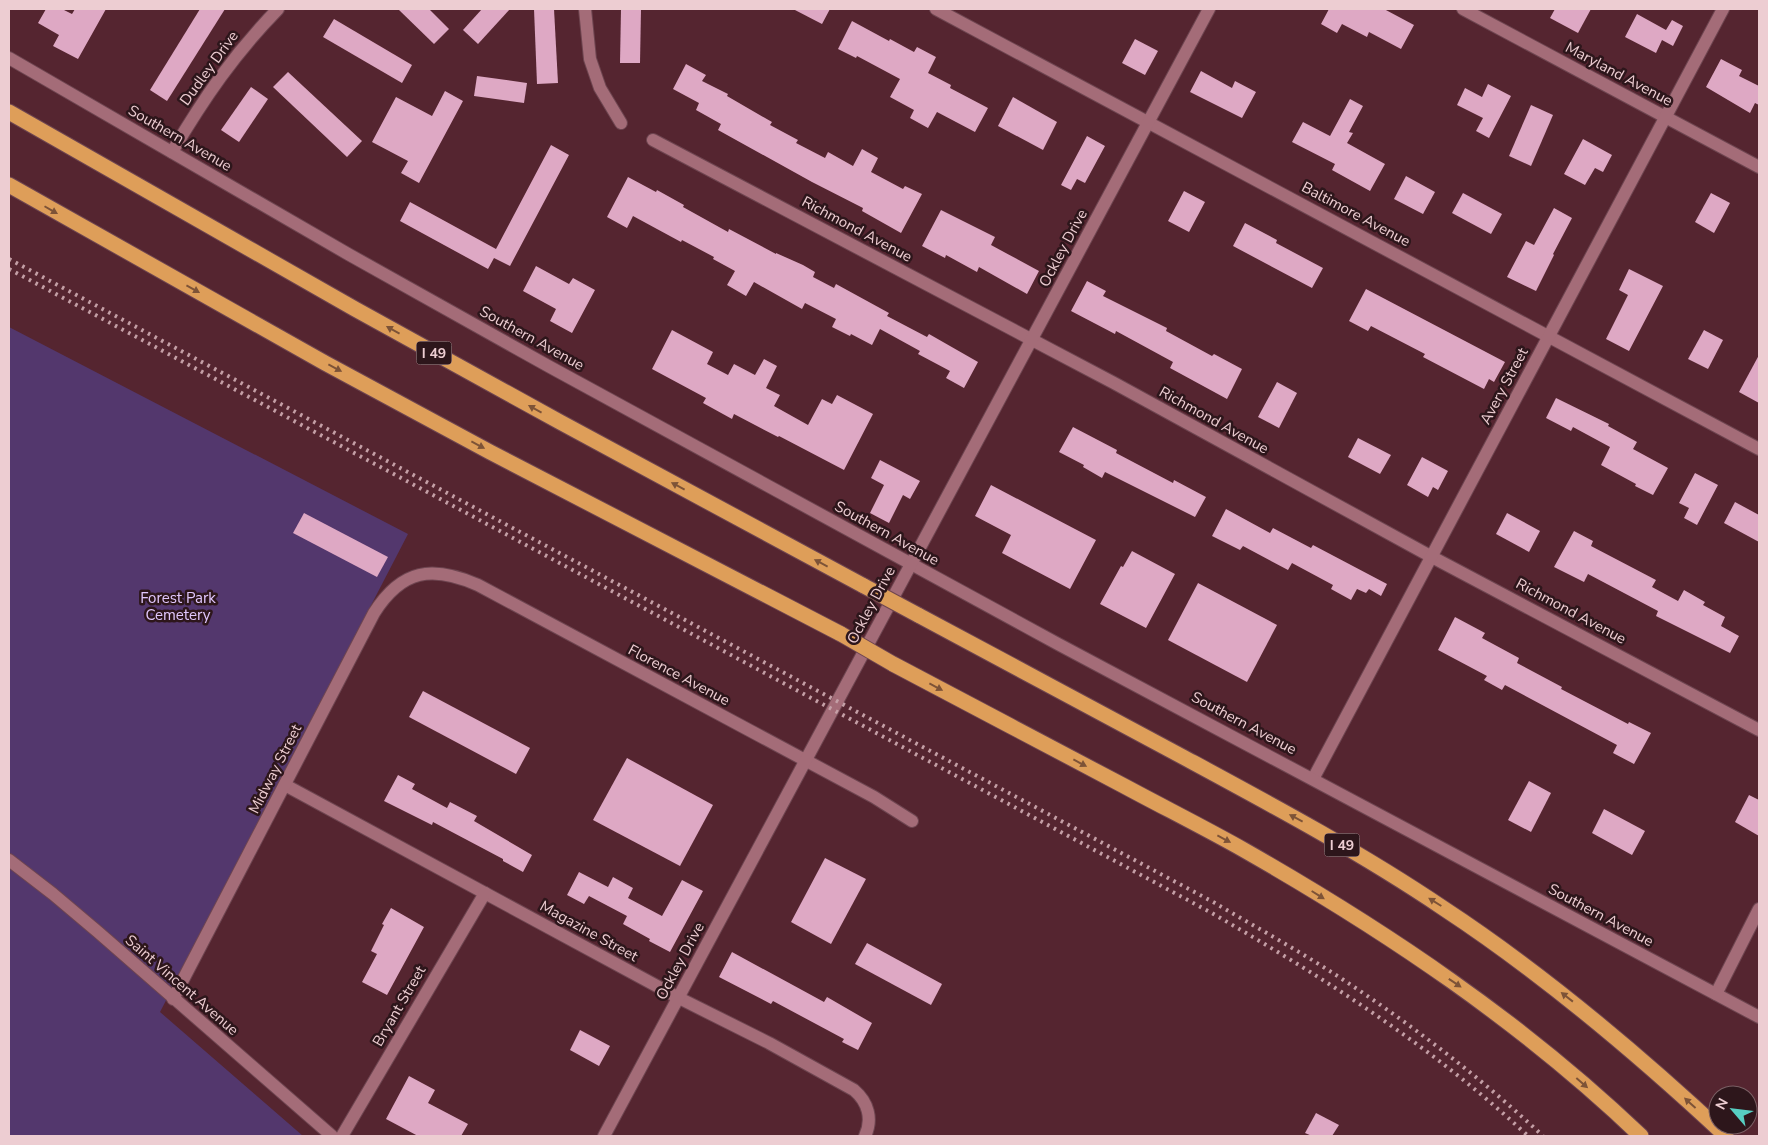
<svg xmlns="http://www.w3.org/2000/svg" width="1768" height="1145" font-family="'Nunito Sans',sans-serif">
  <style>
    .green { fill: #53376d }
    .building { fill: #dea8c4 }
    .lines { fill: none; stroke-linecap: round; stroke-linejoin: round }
    .minor-casing { stroke: #6e4550; stroke-width: 14 }
    .tertiary-casing { stroke: #6e4550; stroke-width: 14 }
    .motorway-casing { stroke: #6e4550; stroke-width: 17 }
    .minor { stroke: #a46c78; stroke-width: 12 }
    .tertiary { stroke: #a46c78; stroke-width: 12 }
    .motorway { stroke: #de9e59; stroke-width: 15 }
    .rail { stroke: #c49fa6; stroke-width: 4; stroke-dasharray: 2.5 5; stroke-linecap: butt }
    .motorway-bridge-casing { stroke: #6e4550; stroke-width: 17; stroke-linecap: butt }
    .motorway-bridge { stroke: #de9e59; stroke-width: 15 }
    .oneway { fill: #7d5337 }
    .labels { text-anchor: middle; stroke-width: 5; stroke-linejoin: round; paint-order: stroke }
    .shield { fill: #2d161b; stroke: #b3969b; stroke-width: 1 }
    .shield-label { font-size: 14px; font-weight: bold; fill: #edcdd2 }
    .street-label { font-size: 15px; fill: #edcdd2; stroke: #2d161b }
    .park-label { font-size: 15px; fill: #e1c7fd; stroke: #2d161b }
  </style>
  <rect width="100%" height="100%" fill="#552530"/>
  <path class="green" d="M9,327L408,534L160,1012L303,1136H9Z"/>
  <g class="building">
    <path d="M46,9H62L72,14L75,9H106L78,59L53,46L59,35L38,23Z"/>
    <path d="M200,9H225L167,101L150,90Z"/>
    <path d="M398,9H429L449,29L434,44Z"/>
    <path d="M482,9H510L478,44L463,30Z"/>
    <path d="M534,9H554L558,83L537,84Z"/>
    <path d="M621,9H641L640,63H620Z"/>
    <path d="M793,9H830L822,24Z"/>
    <path d="M1329,9H1384L1414,25L1401,49L1369,32L1367,37L1342,24L1337,33L1321,24Z"/>
    <path d="M1555,9H1591L1578,33L1550,18Z"/>
    <path d="M1637,14L1666,30L1672,20L1683,26L1673,46L1662,40L1656,53L1625,37Z"/>
    <path d="M334,19L412,65L402,83L323,37Z"/>
    <path d="M852,21L889,41L890,39L914,52L917,47L936,57L928,73L951,85L950,88L988,108L975,132L937,112L928,128L910,118L914,110L890,97L900,79L857,56L856,58L838,49Z"/>
    <path d="M1135,39L1158,51L1145,75L1122,63Z"/>
    <path d="M1721,59L1742,70L1739,76L1759,86V105L1755,103L1750,113L1706,87Z"/>
    <path d="M686,64L706,75L702,81L728,94L727,96L772,122L770,125L798,140L796,143L825,158L828,152L853,166L862,149L878,158L871,172L903,189L905,186L922,194L901,233L862,211L863,208L812,182L718,130L721,124L696,110L699,103L673,89Z"/>
    <path d="M1201,71L1232,88L1235,81L1256,92L1242,118L1190,92Z"/>
    <path d="M288,72L362,141L347,157L273,87Z"/>
    <path d="M477,76L527,83L524,103L474,96Z"/>
    <path d="M1488,84L1511,96L1489,138L1476,131L1483,118L1457,105L1465,88L1482,97Z"/>
    <path d="M251,87L268,99L239,142L221,130Z"/>
    <path d="M445,91L463,101L419,183L401,173L408,161L372,142L396,97L432,116Z"/>
    <path d="M1013,97L1057,122L1043,150L998,126Z"/>
    <path d="M1350,99L1363,106L1349,132L1353,133L1347,143L1385,164L1370,191L1332,170L1335,164L1292,142L1303,122L1330,136Z"/>
    <path d="M1531,105L1553,115L1531,166L1509,156Z"/>
    <path d="M1087,136L1105,146L1085,183L1077,179L1071,190L1061,185Z"/>
    <path d="M1583,139L1612,155L1603,172L1595,168L1585,185L1564,174Z"/>
    <path d="M551,145L569,155L510,266L494,258L488,269L400,221L410,202L496,249Z"/>
    <path d="M1406,176L1435,192L1423,214L1394,199Z"/>
    <path d="M628,177L656,192L657,190L684,205L683,207L728,232L729,229L776,254V253L803,265L815,272L813,277L834,288L836,284L889,313L887,316L927,337L929,334L978,362L964,388L946,378L950,371L918,354L920,351L880,329L872,345L851,334L850,336L832,327L836,319L805,303L802,309L754,282L746,296L727,285L735,271L713,259L714,257L682,240L681,242L633,216L627,228L607,217Z"/>
    <path d="M1184,191L1205,202L1189,232L1168,221Z"/>
    <path d="M1463,193L1502,214L1491,234L1452,213Z"/>
    <path d="M1711,193L1730,203L1714,233L1695,222Z"/>
    <path d="M1554,208L1572,218L1553,254L1554,255L1536,291L1507,277L1526,241L1534,245Z"/>
    <path d="M941,210L995,237L991,245L1039,271L1027,294L979,267L977,272L946,255L945,258L922,246Z"/>
    <path d="M1245,223L1277,240L1276,243L1323,268L1312,288L1233,246Z"/>
    <path d="M536,266L569,284L573,278L595,290L572,333L550,321L556,309L523,291Z"/>
    <path d="M1629,269L1663,286L1629,351L1606,339L1628,295L1619,290Z"/>
    <path d="M1087,281L1106,291L1103,296L1167,328L1166,331L1212,356L1214,354L1242,369L1227,399L1170,368L1173,362L1116,331L1115,334L1071,311Z"/>
    <path d="M1366,289L1505,362L1494,382L1489,379L1484,389L1423,357L1425,354L1371,326L1368,331L1349,321Z"/>
    <path d="M672,330L713,352L707,364L728,375L734,364L755,375L764,359L777,366L766,388L780,395L774,406L808,425L822,399L832,404L837,395L873,414L844,470L779,436L778,437L734,414L732,419L703,403L706,398L652,369Z"/>
    <path d="M1704,330L1723,340L1708,369L1688,359Z"/>
    <path d="M1759,355V403L1739,392Z"/>
    <path d="M1277,382L1297,393L1279,428L1258,417Z"/>
    <path d="M1556,398L1609,424L1608,426L1637,442L1633,449L1668,468L1653,495L1635,486L1636,484L1601,465L1610,447L1573,427L1571,431L1546,418Z"/>
    <path d="M1073,427L1117,450L1116,453L1173,483L1174,480L1206,497L1195,517L1105,472L1102,478L1083,467L1084,465L1059,452Z"/>
    <path d="M1358,438L1391,455L1380,474L1348,457Z"/>
    <path d="M1422,457L1448,471L1438,490L1433,487L1428,497L1407,485Z"/>
    <path d="M880,460L920,481L910,499L903,495L889,523L870,513L884,485L871,478Z"/>
    <path d="M1695,473L1718,485L1697,525L1684,518L1689,508L1679,503Z"/>
    <path d="M991,485L1096,540L1070,589L1002,553L1011,535L975,516Z"/>
    <path d="M1735,502L1759,515V542L1724,523Z"/>
    <path d="M1226,509L1270,533L1273,528L1311,548L1313,545L1387,584L1381,596L1369,589L1366,593L1357,589L1351,600L1331,589L1333,585L1292,563L1288,570L1243,546L1240,550L1212,536Z"/>
    <path d="M304,513L388,557L377,577L293,533Z"/>
    <path d="M1507,513L1540,531L1529,552L1496,534Z"/>
    <path d="M1574,531L1593,541L1591,546L1656,580L1652,587L1678,601L1684,590L1705,602L1703,605L1725,617L1721,626L1739,636L1730,653L1656,616L1658,611L1588,574L1584,582L1554,567Z"/>
    <path d="M1132,551L1175,574L1146,628L1100,604L1121,566L1123,567Z"/>
    <path d="M1198,583L1277,625L1247,682L1168,640Z"/>
    <path d="M1455,617L1485,633L1482,638L1519,658L1517,663L1562,687L1561,689L1628,724L1629,722L1651,733L1634,764L1613,753L1617,745L1505,685L1502,690L1484,680L1487,676L1438,650Z"/>
    <path d="M423,691L530,748L516,774L409,717Z"/>
    <path d="M627,758L713,805L680,866L593,820Z"/>
    <path d="M398,775L415,784L412,789L447,808L450,802L477,816L474,821L532,855L523,872L503,861V859L433,822L432,825L384,801Z"/>
    <path d="M1529,781L1551,793L1531,832L1508,820Z"/>
    <path d="M1749,795L1759,800V836L1735,822Z"/>
    <path d="M1604,809L1645,831L1632,855L1592,833Z"/>
    <path d="M825,858L866,879L831,944L791,922Z"/>
    <path d="M579,872L608,887L613,877L633,888L628,898L662,916L682,880L703,891L670,952L649,941L650,939L623,924L627,916L589,896L584,904L567,895Z"/>
    <path d="M391,908L424,927L387,995L362,982L377,954L371,951L384,925L382,924Z"/>
    <path d="M867,943L942,984L931,1005L855,964Z"/>
    <path d="M732,952L824,1002L827,997L872,1023L858,1050L842,1042L844,1039L773,1001L771,1004L719,977Z"/>
    <path d="M580,1030L610,1046L599,1066L570,1050Z"/>
    <path d="M409,1076L435,1090L428,1103L468,1124L461,1136H418L386,1119Z"/>
    <path d="M1316,1113L1339,1125L1332,1136H1312L1305,1133Z"/>
  </g>
  <g class="lines">
    <g class="minor-casing">
      <g id="minor">
        <path d="M585,9L590,59L600,88L621,123"/>
        <path d="M936,9L1759,449"/>
        <path d="M1463,9L1759,167"/>
        <path d="M653,140L1114,383L1432,557L1759,730"/>
        <path d="M172,152C204,98 234,54 278,9"/>
        <path d="M1313,779L1723,9"/>
        <path d="M285,785L679,998L769,1043L854,1090C868,1102 873,1119 865,1136"/>
        <path d="M1716,994L1759,909"/>
        <path d="M173,999L374,613C402,569 432,565 478,585L874,797L912,821"/>
        <path d="M342,1136L485,893"/>
      </g>
    </g>
    <g class="tertiary-casing">
      <g id="tertiary">
        <path d="M9,58L348,254L550,367L1058,644L1759,1017"/>
        <path d="M9,860L53,894L98,932L332,1136"/>
        <path d="M604,1136L1209,9"/>
      </g>
    </g>
    <g class="motorway-casing">
      <g id="motorway">
        <path d="M9,112L355,309L560,422L864,586"/>
        <path d="M9,185L325,363L490,452L841,634"/>
        <path d="M918,615C1006,662 1095,710 1183,757C1272,805 1360,852 1443,908C1545,975 1637,1053 1726,1136"/>
        <path d="M893,664C971,705 1048,746 1126,787C1165,808 1205,828 1244,850C1386,931 1523,1023 1641,1136"/>
      </g>
    </g>
    <use href="#minor" class="minor"/>
    <use href="#tertiary" class="tertiary"/>
    <use href="#motorway" class="motorway"/>
    <g class="rail">
      <path d="M9,259L1215,903C1256,927 1299,951 1339,977C1411,1024 1480,1077 1543,1136"/>
      <path d="M9,269L403,479L1210,912C1323,977 1433,1047 1528,1136"/>
    </g>
    <g class="motorway-bridge-casing">
      <g id="motorway-bridge">
        <path d="M864,586L918,615"/>
        <path d="M841,634L893,664"/>
      </g>
    </g>
    <use href="#motorway-bridge" class="motorway-bridge"/>
  </g>
  <defs><path id="oneway-solid" d="M-6-.8H1V-3.2L6.5 0L1 3.2V.8H-6Z" transform="scale(1.25)"/></defs>
  <g class="oneway">
    <use href="#oneway-solid" transform="translate(51 210) rotate(30)"/>
    <use href="#oneway-solid" transform="translate(193 289) rotate(29)"/>
    <use href="#oneway-solid" transform="translate(393 330) rotate(-151)"/>
    <use href="#oneway-solid" transform="translate(335 368) rotate(28)"/>
    <use href="#oneway-solid" transform="translate(535 409) rotate(-151)"/>
    <use href="#oneway-solid" transform="translate(478 445) rotate(28)"/>
    <use href="#oneway-solid" transform="translate(678 486) rotate(-152)"/>
    <use href="#oneway-solid" transform="translate(821 563) rotate(-152)"/>
    <use href="#oneway-solid" transform="translate(936 687) rotate(28)"/>
    <use href="#oneway-solid" transform="translate(1080 763) rotate(28)"/>
    <use href="#oneway-solid" transform="translate(1296 818) rotate(-152)"/>
    <use href="#oneway-solid" transform="translate(1224 839) rotate(28)"/>
    <use href="#oneway-solid" transform="translate(1318 895) rotate(32)"/>
    <use href="#oneway-solid" transform="translate(1435 902) rotate(-148)"/>
    <use href="#oneway-solid" transform="translate(1455 983) rotate(34)"/>
    <use href="#oneway-solid" transform="translate(1567 997) rotate(-142)"/>
    <use href="#oneway-solid" transform="translate(1582 1083) rotate(41)"/>
    <use href="#oneway-solid" transform="translate(1690 1103) rotate(-138)"/>
  </g>
  <g class="labels">
    <g class="shield">
      <rect x="416.5" y="341.5" width="35" height="23" rx="4"/>
      <rect x="1324.5" y="833.5" width="35" height="23" rx="4"/>
    </g>
    <g class="shield-label">
      <text x="434" y="358">I 49</text>
      <text x="1342" y="850">I 49</text>
    </g>
    <g class="street-label">
      <text transform="translate(209 68) rotate(-54)" y="5">Dudley Drive</text>
      <text transform="translate(1619 74) rotate(28)" y="5">Maryland Avenue</text>
      <text transform="translate(180 138) rotate(30)" y="5">Southern Avenue</text>
      <text transform="translate(1356 214) rotate(28)" y="5">Baltimore Avenue</text>
      <text transform="translate(857 229) rotate(28)" y="5">Richmond Avenue</text>
      <text transform="translate(1063 248) rotate(-62)" y="5">Ockley Drive</text>
      <text transform="translate(532 338) rotate(29)" y="5">Southern Avenue</text>
      <text transform="translate(1504 386) rotate(-62)" y="5">Avery Street</text>
      <text transform="translate(1214 420) rotate(29)" y="5">Richmond Avenue</text>
      <text transform="translate(887 533) rotate(29)" y="5">Southern Avenue</text>
      <text transform="translate(871 605) rotate(-62)" y="5">Ockley Drive</text>
      <text transform="translate(1571 611) rotate(28)" y="5">Richmond Avenue</text>
      <text transform="translate(679 675) rotate(28)" y="5">Florence Avenue</text>
      <text transform="translate(1244 723) rotate(28)" y="5">Southern Avenue</text>
      <text transform="translate(275 769) rotate(-63)" y="5">Midway Street</text>
      <text transform="translate(1601 915) rotate(28)" y="5">Southern Avenue</text>
      <text transform="translate(589 931) rotate(29)" y="5">Magazine Street</text>
      <text transform="translate(680 961) rotate(-62)" y="5">Ockley Drive</text>
      <text transform="translate(182 985) rotate(41)" y="5">Saint Vincent Avenue</text>
      <text transform="translate(399 1006) rotate(-60)" y="5">Bryant Street</text>
    </g>
    <g class="park-label">
      <text x="178" y="603">Forest Park<tspan x="178" dy="17">Cemetery</tspan></text>
    </g>
  </g>
  <rect width="1768" height="1145" fill="none" stroke="#edcdd2" stroke-width="20"/>
  <g transform="translate(1733 1110) rotate(298)"><circle r="24" fill="#2d161b" stroke="#7a5f64"/>
  <path d="M0-4L9 19L0 12L-9 19Z" fill="#57cec2"/>
  <text y="-8" font-size="14" font-weight="bold" text-anchor="middle" fill="#edcdd2">N</text>
  </g>
</svg>
